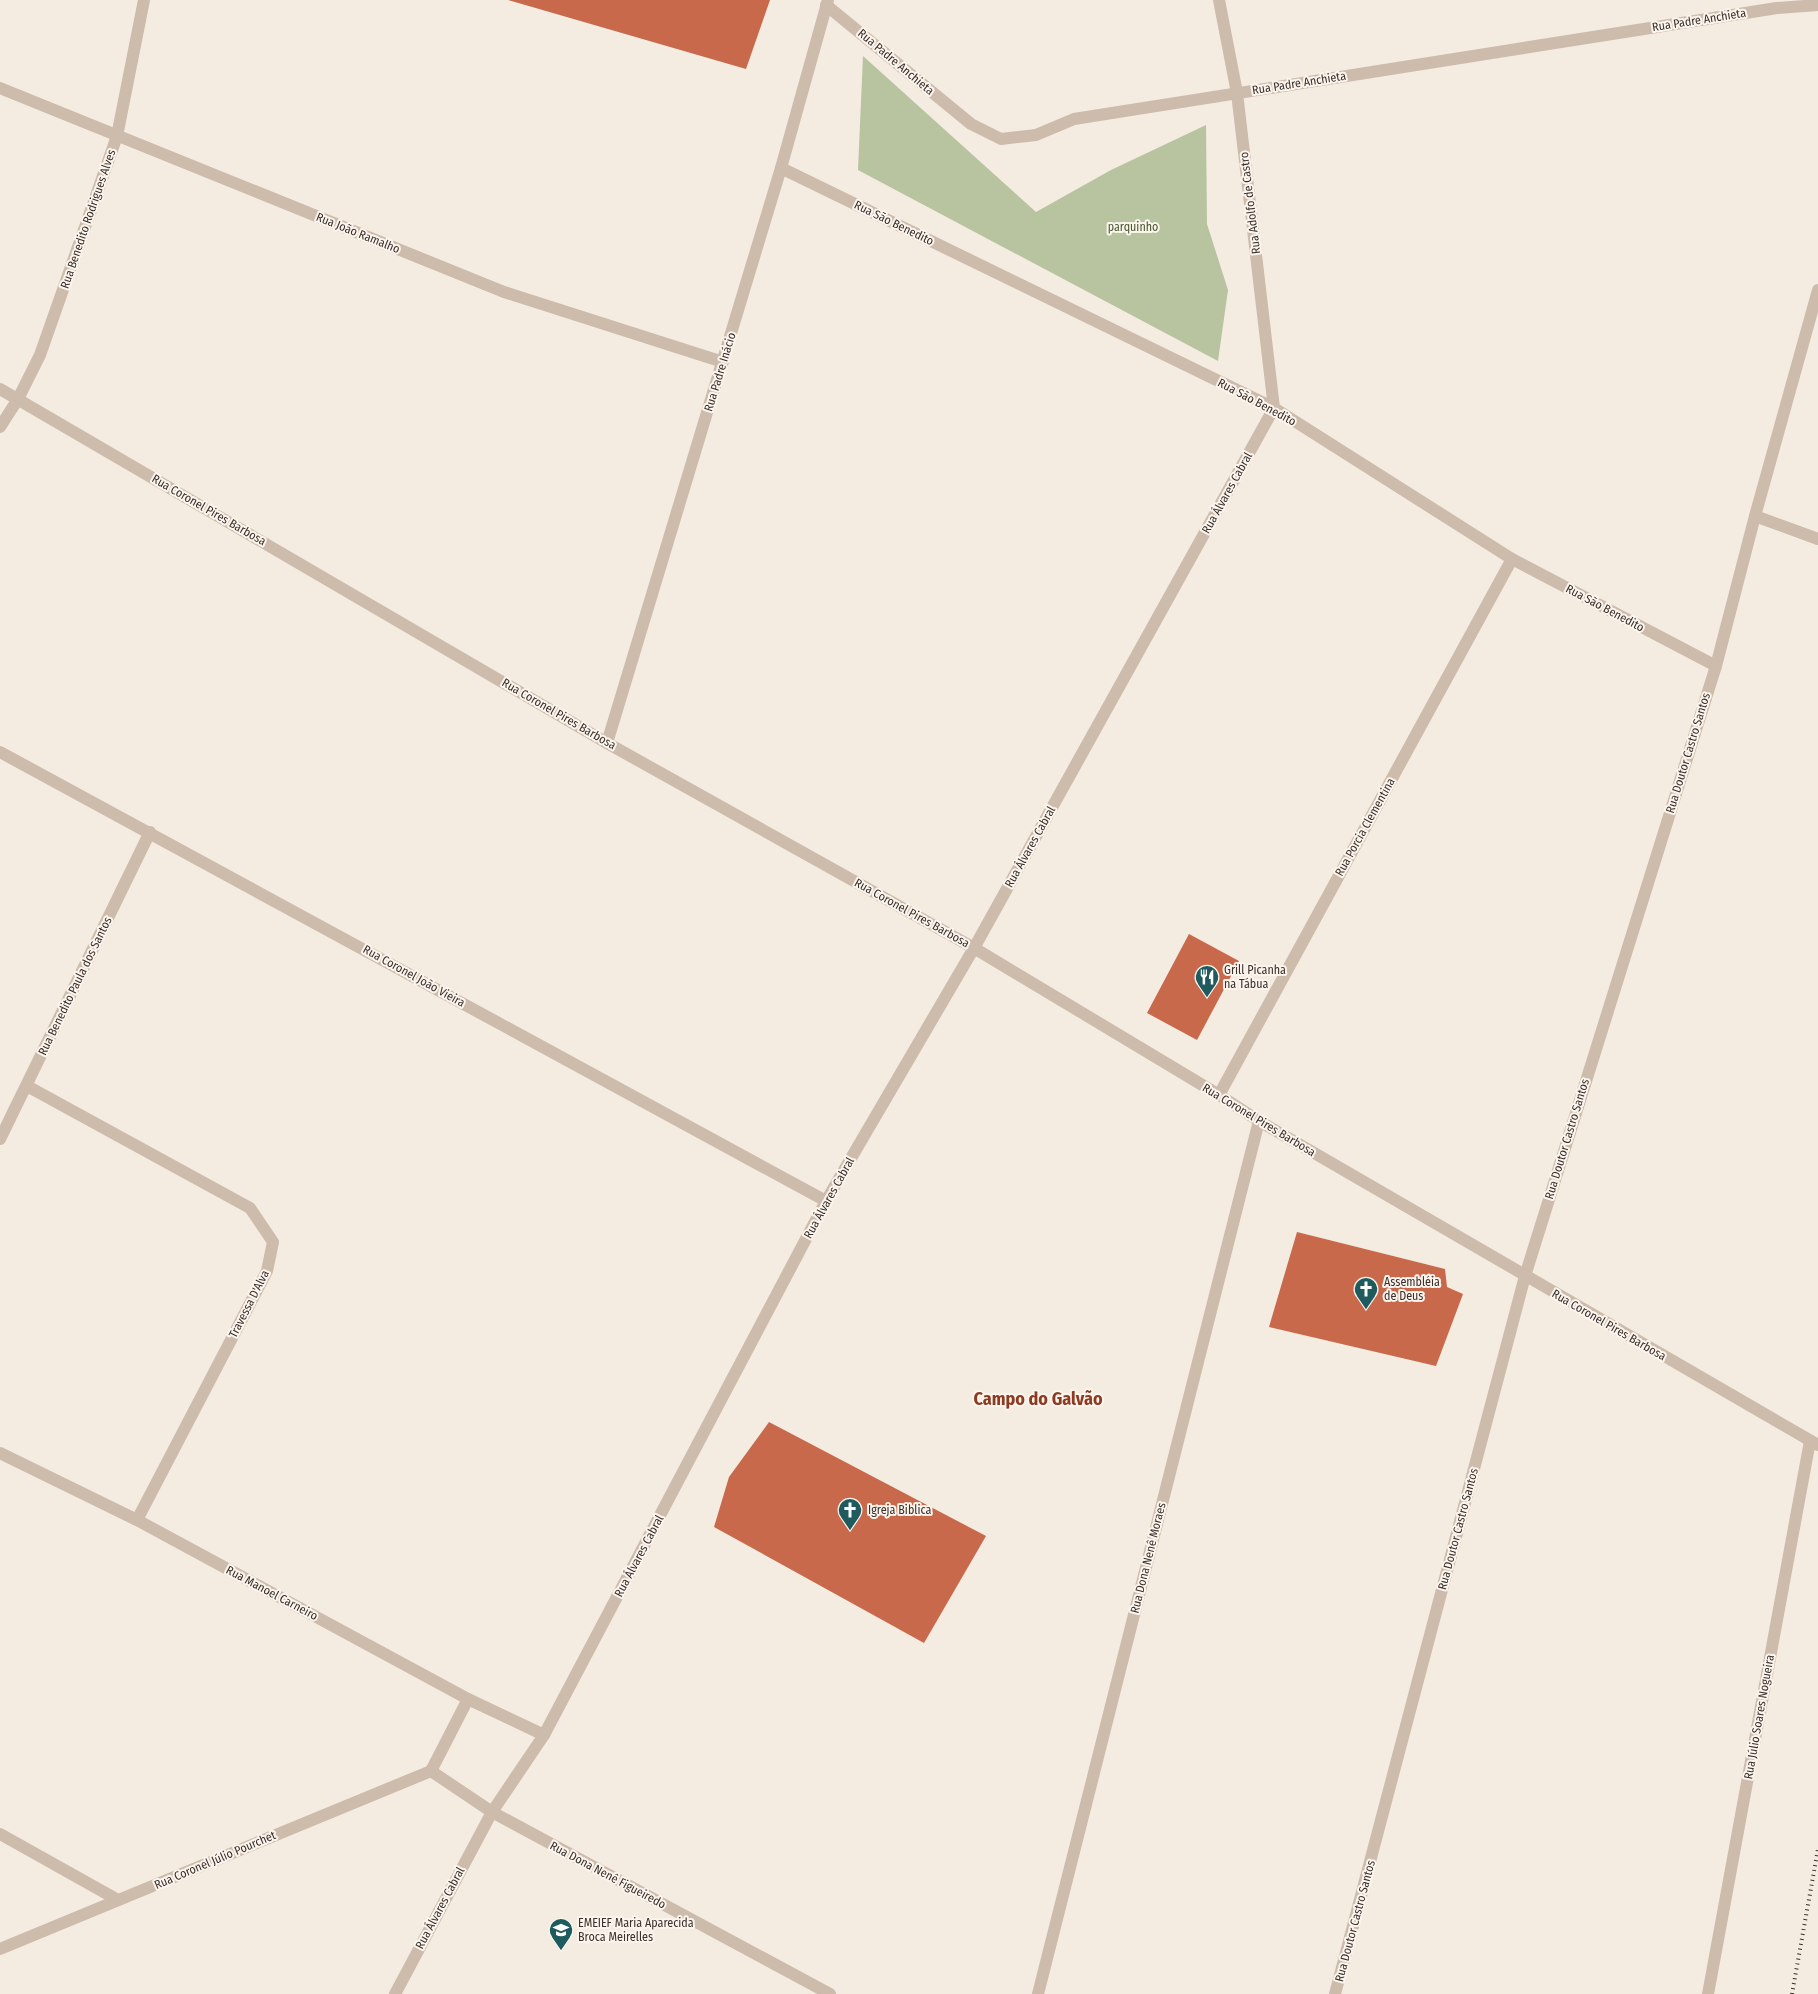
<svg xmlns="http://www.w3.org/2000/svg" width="1818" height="1994" font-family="'Fira Sans Condensed',sans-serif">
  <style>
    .green { fill: #b8c4a0 }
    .building { fill: #c8694b }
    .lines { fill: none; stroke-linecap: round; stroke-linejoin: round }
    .minor { stroke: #cdbbac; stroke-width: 12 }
    .rail { stroke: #3b302b; stroke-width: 4; stroke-dasharray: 1 4; stroke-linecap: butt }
    .labels { text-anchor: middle; stroke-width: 4; stroke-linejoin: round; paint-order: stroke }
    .street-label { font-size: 12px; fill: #3b302b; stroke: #fbf5ee }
    .park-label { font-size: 12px; fill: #4a5a2e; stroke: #fbf5ee }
    .poi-label { font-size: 12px; fill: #3b302b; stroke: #fbf5ee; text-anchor: start }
    .district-label { font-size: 18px; font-weight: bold; fill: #8c3b22; stroke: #fbf5ee }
  </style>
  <rect width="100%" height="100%" fill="#f4ebe1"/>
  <path class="green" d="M863,56L1036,212L1111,170L1206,125L1207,224L1228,290L1218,361L858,170Z"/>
  <g class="building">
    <path d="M508,0H770L746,69Z"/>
    <path d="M1189,934L1239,961L1197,1040L1147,1013Z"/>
    <path d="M1297,1232L1445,1269L1447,1287L1463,1294L1436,1366L1269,1327Z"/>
    <path d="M769,1422L986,1536L924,1643L714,1527L729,1477Z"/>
  </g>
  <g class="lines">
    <g class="minor">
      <path d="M826,5L971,124L1001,139L1036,135L1074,119L1777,8L1818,5"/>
      <path d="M0,88L504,292L723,362"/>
      <path d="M781,168L1274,408L1512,559L1716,666"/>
      <path d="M0,389L607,743L974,948L1219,1095L1259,1121L1818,1445"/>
      <path d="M0,427L18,399L40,355L117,136L144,0"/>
      <path d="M1755,516L1818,539"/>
      <path d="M607,743L781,168L828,0"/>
      <path d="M0,752L826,1201"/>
      <path d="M27,1086L250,1208L273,1242L267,1271L137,1520"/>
      <path d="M1219,1095L1512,559"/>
      <path d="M0,1139L150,832"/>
      <path d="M0,1453L137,1520L468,1699L544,1735"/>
      <path d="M431,1771L492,1812L830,1994"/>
      <path d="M431,1771L468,1699"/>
      <path d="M0,1834L118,1900"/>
      <path d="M0,1949L431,1771"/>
      <path d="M395,1994L492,1812L544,1735L826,1201L974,948L1274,408L1237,93L1219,0"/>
      <path d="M1038,1994L1259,1121"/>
      <path d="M1335,1994L1525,1276L1716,666L1755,516L1818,290"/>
      <path d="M1708,1994L1810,1441"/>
    </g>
    <path class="rail" d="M1792,1994L1818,1849"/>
  </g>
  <defs>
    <g id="restaurant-pin" transform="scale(1.25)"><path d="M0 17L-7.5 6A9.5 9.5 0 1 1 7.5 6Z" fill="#1f5a5e" stroke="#fbf5ee"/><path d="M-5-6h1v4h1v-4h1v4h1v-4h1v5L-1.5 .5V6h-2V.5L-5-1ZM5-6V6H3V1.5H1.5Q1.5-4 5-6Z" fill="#fff"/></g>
    <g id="church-pin" transform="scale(1.25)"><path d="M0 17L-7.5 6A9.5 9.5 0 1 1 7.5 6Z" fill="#1f5a5e" stroke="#fbf5ee"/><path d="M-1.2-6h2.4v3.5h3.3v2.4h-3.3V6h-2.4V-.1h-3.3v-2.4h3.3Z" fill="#fff"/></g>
    <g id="school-pin" transform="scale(1.25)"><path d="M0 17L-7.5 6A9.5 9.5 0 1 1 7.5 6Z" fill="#1f5a5e" stroke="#fbf5ee"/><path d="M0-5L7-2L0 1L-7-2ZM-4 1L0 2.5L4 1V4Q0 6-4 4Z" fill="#fff"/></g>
  </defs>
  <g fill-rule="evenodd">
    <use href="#restaurant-pin" x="1207" y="977"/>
    <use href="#church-pin" x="1366" y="1289"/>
    <use href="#church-pin" x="850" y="1510"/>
    <use href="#school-pin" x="561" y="1930"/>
  </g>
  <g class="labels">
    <g class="street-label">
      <text transform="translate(1699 20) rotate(-9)" y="4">Rua Padre Anchieta</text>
      <text transform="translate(896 62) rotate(40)" y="4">Rua Padre Anchieta</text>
      <text transform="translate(1299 83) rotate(-9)" y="4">Rua Padre Anchieta</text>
      <text transform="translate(1250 203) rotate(-97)" y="4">Rua Adolfo de Castro</text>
      <text transform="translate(88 219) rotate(-71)" y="4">Rua Benedito Rodrigues Alves</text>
      <text transform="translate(894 223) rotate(26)" y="4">Rua São Benedito</text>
      <text transform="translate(358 233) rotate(22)" y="4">Rua João Ramalho</text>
      <text transform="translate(720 372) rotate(-73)" y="4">Rua Padre Inácio</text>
      <text transform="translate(1257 402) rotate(28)" y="4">Rua São Benedito</text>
      <text transform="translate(1227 493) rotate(-61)" y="4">Rua Álvares Cabral</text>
      <text transform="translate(209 510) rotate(30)" y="4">Rua Coronel Pires Barbosa</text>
      <text transform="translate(1605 608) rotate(28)" y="4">Rua São Benedito</text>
      <text transform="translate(559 714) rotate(30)" y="4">Rua Coronel Pires Barbosa</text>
      <text transform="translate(1688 753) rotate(-73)" y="4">Rua Doutor Castro Santos</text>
      <text transform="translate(1365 827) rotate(-61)" y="4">Rua Porcia Clementina</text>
      <text transform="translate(1030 847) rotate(-61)" y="4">Rua Álvares Cabral</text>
      <text transform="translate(912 913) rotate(29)" y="4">Rua Coronel Pires Barbosa</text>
      <text transform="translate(414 976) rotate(29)" y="4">Rua Coronel João Vieira</text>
      <text transform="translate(75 986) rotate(-64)" y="4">Rua Benedito Paula dos Santos</text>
      <text transform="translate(1259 1120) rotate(31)" y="4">Rua Coronel Pires Barbosa</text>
      <text transform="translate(1567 1139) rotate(-73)" y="4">Rua Doutor Castro Santos</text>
      <text transform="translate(829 1198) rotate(-61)" y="4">Rua Álvares Cabral</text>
      <text transform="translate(249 1304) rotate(-63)" y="4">Travessa D'Alva</text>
      <text transform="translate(1609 1325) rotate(30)" y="4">Rua Coronel Pires Barbosa</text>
      <text transform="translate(1458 1529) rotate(-75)" y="4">Rua Doutor Castro Santos</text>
      <text transform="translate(639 1556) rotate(-62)" y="4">Rua Álvares Cabral</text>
      <text transform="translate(1148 1558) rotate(-76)" y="4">Rua Dona Nenê Moraes</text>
      <text transform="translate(272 1593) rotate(28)" y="4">Rua Manoel Carneiro</text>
      <text transform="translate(1759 1717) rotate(-80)" y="4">Rua Júlio Soares Nogueira</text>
      <text transform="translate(215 1860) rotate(-23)" y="4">Rua Coronel Júlio Pourchet</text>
      <text transform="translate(608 1875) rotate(28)" y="4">Rua Dona Nenê Figueiredo</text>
      <text transform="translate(440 1908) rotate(-62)" y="4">Rua Álvares Cabral</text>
      <text transform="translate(1355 1921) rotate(-75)" y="4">Rua Doutor Castro Santos</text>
    </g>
    <g class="park-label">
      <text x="1133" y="231">parquinho</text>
    </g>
    <g class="poi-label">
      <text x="1224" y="974">Grill Picanha<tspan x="1224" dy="14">na Tábua</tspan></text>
      <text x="1384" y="1286">Assembléia<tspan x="1384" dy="14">de Deus</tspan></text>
      <text x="868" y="1514">Igreja Biblica</text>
      <text x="578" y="1927">EMEIEF Maria Aparecida<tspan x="578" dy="14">Broca Meirelles</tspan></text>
    </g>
    <g class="district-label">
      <text x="1038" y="1405">Campo do Galvão</text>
    </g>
  </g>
</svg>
